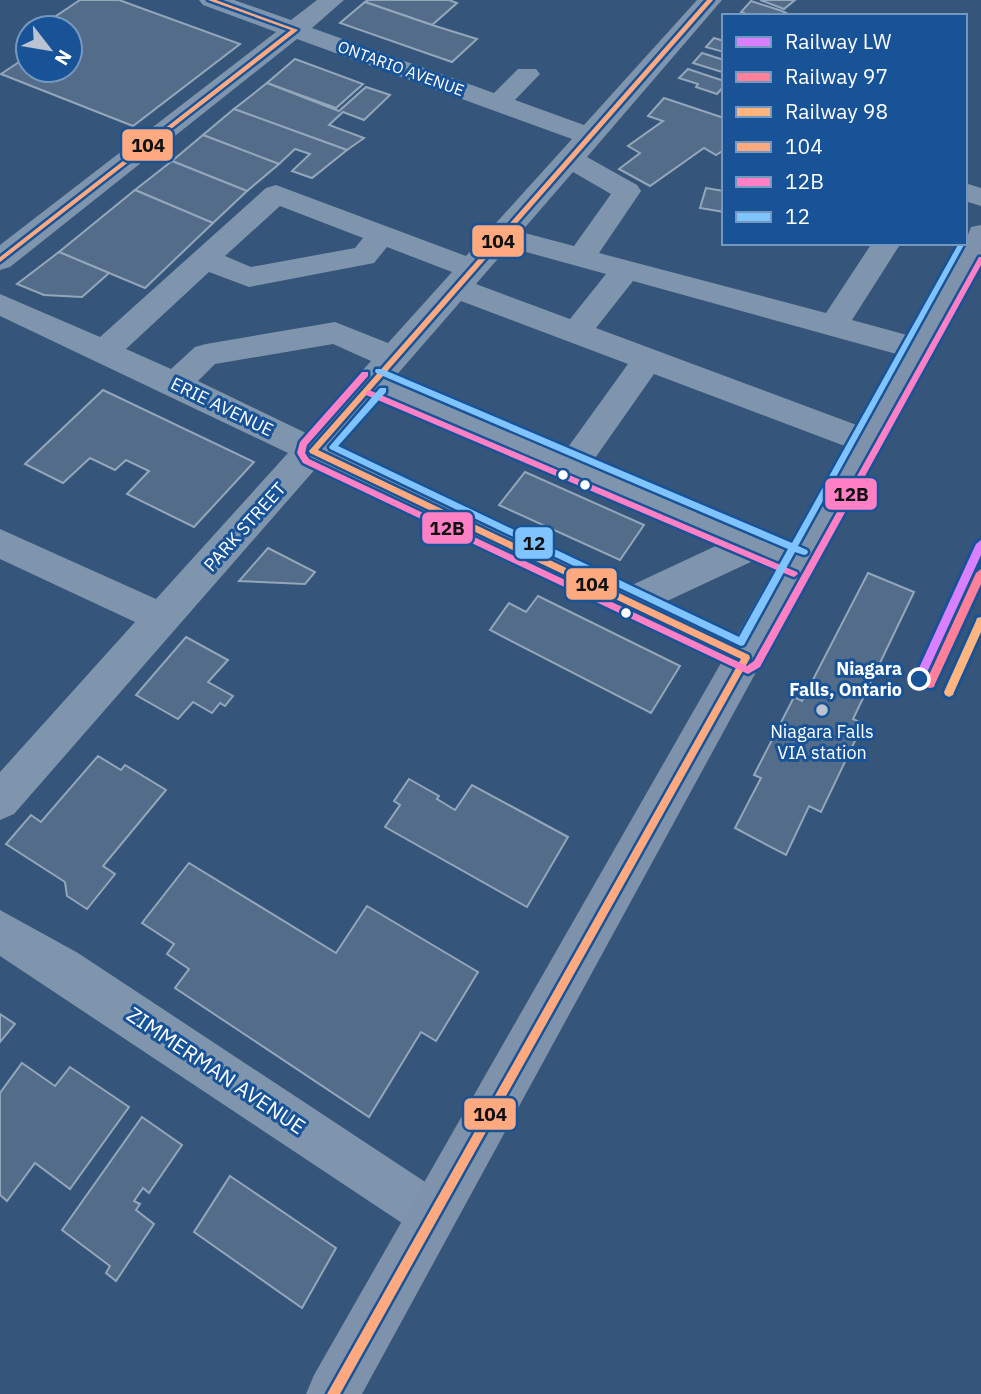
<svg xmlns="http://www.w3.org/2000/svg" width="981" height="1394" font-family="'IBM Plex Sans',sans-serif">
  <style>
    .building { fill: #536c89; stroke: #94a6ba; stroke-width: 2 }
    .lines { fill: none; stroke-linecap: round; stroke-linejoin: round }
    .minor { fill: #7f95ad; fill-rule: evenodd }
    .major { fill: #7e92ab; fill-rule: evenodd }
    .bus-1-casing { stroke: #195397; stroke-width: 5 }
    .bus-2-casing { stroke: #195397; stroke-width: 5 }
    .bus-3-casing { stroke: #195397; stroke-width: 5 }
    .bus-1 { fill: #ffa980; fill-rule: evenodd }
    .bus-2 { fill: #ff80c5; fill-rule: evenodd }
    .bus-3 { fill: #80c4ff; fill-rule: evenodd }
    .rail-1-casing { stroke: #195397; stroke-width: 6 }
    .rail-2-casing { stroke: #195397; stroke-width: 6 }
    .rail-3-casing { stroke: #195397; stroke-width: 6 }
    .rail-1 { fill: #d880ff; fill-rule: evenodd }
    .rail-2 { fill: #ff8098; fill-rule: evenodd }
    .rail-3 { fill: #ffb580; fill-rule: evenodd }
    .bus-dot { fill: #fff; stroke: #195397; stroke-width: 2.5 }
    .stop-dot { fill: #195397; stroke: #fff; stroke-width: 3.5 }
    .poi-dot { fill: #b9c4d0; stroke: #195397; stroke-width: 2.5 }
    .labels { text-anchor: middle; stroke-width: 6; stroke-linejoin: round; paint-order: stroke }
    .far-street-label { font-size: 16px; fill: #fff; stroke: #195397 }
    .street-label { font-size: 18px; fill: #fff; stroke: #195397 }
    .stop-label { font-size: 18px; font-weight: bold; fill: #fff; stroke: #195397; text-anchor: end }
    .poi-label { font-size: 18px; fill: #fff; stroke: #195397 }
    .near-street-label { font-size: 21px; fill: #fff; stroke: #195397 }
    .line-badge { stroke: #195397; stroke-width: 2.5 }
    .pale-badge-label { font-size: 19px; text-anchor: middle; font-weight: bold; fill: #111 }
  </style>
  <rect width="100%" height="100%" fill="#36557a"/>
  <g class="building">
    <path d="M80,0H119L240,44L133,126L1,74L28,56V70H70V28H38Z"/>
    <path d="M368,0H449L457,3L432,25L365,2Z"/>
    <path d="M760,0H795L784,9Z"/>
    <path d="M751,1L782,11L790,15L752,16L741,12Z"/>
    <path d="M365,2L432,25L477,39L452,62L340,23Z"/>
    <path d="M714,38L724,41V52L706,47Z"/>
    <path d="M702,53L724,60L722,72L693,63Z"/>
    <path d="M295,59L363,84L336,108L267,83Z"/>
    <path d="M688,69L724,81V86L717,94L696,87L698,84L679,78Z"/>
    <path d="M267,83L339,111L366,87L390,95L364,120L343,112L329,125L364,138L347,150L234,109Z"/>
    <path d="M664,98L724,118V150L716,155L704,148L650,186L619,169L640,153L628,146L663,121L648,116Z"/>
    <path d="M234,109L347,150L312,178L292,171L310,154L295,149L279,164L203,135Z"/>
    <path d="M203,135L279,164L247,191L172,161Z"/>
    <path d="M172,161L247,191L213,223L135,190Z"/>
    <path d="M706,188L724,191V212L700,208Z"/>
    <path d="M135,190L213,223L145,288L59,252Z"/>
    <path d="M59,252L109,273L82,297L44,295L17,284Z"/>
    <path d="M103,390L254,462L194,527L127,494L149,471L126,460L115,470L90,458L63,483L25,464Z"/>
    <path d="M525,472L644,525L620,560L499,505Z"/>
    <path d="M268,548L315,572L305,584L239,581Z"/>
    <path d="M868,573L914,592L853,719L863,724L821,812L809,806L786,855L735,828L761,778L754,775L794,697L802,701Z"/>
    <path d="M538,596L680,666L651,713L490,630L509,603L526,612Z"/>
    <path d="M186,637L228,660L208,682L233,696L225,706L220,703L212,713L193,702L178,719L136,695Z"/>
    <path d="M98,756L121,770L125,765L166,790L103,866L115,874L87,909L67,896L65,882L6,844L31,815L41,822Z"/>
    <path d="M409,779L439,796L437,799L455,810L472,785L568,837L527,907L385,827L400,805L394,801Z"/>
    <path d="M189,863L336,953L367,906L478,972L436,1041L421,1032L369,1117L175,988L189,969L167,954L174,944L142,923Z"/>
    <path d="M0,1014L15,1024L0,1042Z"/>
    <path d="M22,1063L55,1086L70,1067L129,1107L70,1189L35,1163L7,1201L0,1195V1093Z"/>
    <path d="M142,1117L182,1145L149,1193L143,1188L134,1201L140,1204L136,1210L154,1224L116,1281L106,1273L110,1266L62,1230Z"/>
    <path d="M230,1176L336,1248L302,1308L194,1232Z"/>
  </g>
  <g class="lines">
    <g class="minor">
      <path d="M199,0H234L291,20L317,0H344L312,28L494,93L518,69H536L540,74L515,100L584,125L697,0H722L587,157L637,185L641,191L599,253L826,313L872,243H901L852,320L929,341L934,349L929,357L918,360L633,281L596,328L878,433L883,442L878,451L866,454L654,374L593,461L812,553L817,563L812,573L799,577L755,560L665,602L759,647L765,658L759,669L746,674L733,669L317,467L14,814L0,820V772L135,622L0,559V529L156,599L288,453L0,316V294L100,337L266,188L276,185L466,256L572,139L297,39L10,267L0,270V245L276,32L203,5ZM573,172L611,194L574,246L521,232ZM280,206L363,238L355,248L251,267L225,256ZM387,247L452,272L388,343L335,322L206,344L195,347L171,369L126,349L209,272L249,287L374,263ZM508,247L606,274L570,319L476,284ZM461,301L628,364L566,450L394,378ZM333,344L371,361L306,433L198,381L215,364ZM378,397L720,544L630,586L335,446Z"/>
      <path d="M965,183L981,188V206L965,201Z"/>
      <path d="M0,910L78,953L448,1197L456,1214L448,1231L431,1239L414,1231L0,956Z"/>
    </g>
    <path class="major" d="M981,225V260L362,1394H306L314,1375L961,243H965L971,227Z"/>
    <g class="bus-1-casing">
      <g id="bus-1">
        <path d="M208,0H216L298,30L0,262V257L291,30Z"/>
        <path d="M707,0H713L318,450L749,655L750,658L340,1394H327L741,659L310,453L309,451Z"/>
      </g>
    </g>
    <g class="bus-2-casing">
      <g id="bus-2">
        <path d="M979,257H981V265L760,667L748,674L303,463L297,453L300,442L362,372H368V376L307,445L305,453L309,459L747,666L754,661Z"/>
        <path d="M369,390L797,572L798,574L794,577L791,576L366,395L365,393Z"/>
      </g>
    </g>
    <g class="bus-3-casing">
      <path id="bus-3" d="M959,243H965L798,546L807,550L808,552L807,554L804,555L795,552L744,645L741,646L330,449L329,447L380,388H386V392L338,446L739,637L788,549L376,373L375,371L376,369H382L792,543Z"/>
    </g>
    <use href="#bus-1" class="bus-1"/>
    <use href="#bus-2" class="bus-2"/>
    <use href="#bus-3" class="bus-3"/>
    <g class="rail-1-casing">
      <path id="rail-1" d="M981,540V555L924,679L923,682H915L914,679L976,544Z"/>
    </g>
    <g class="rail-2-casing">
      <path id="rail-2" d="M981,569V584L935,684L934,687L930,688L926,687L925,684L976,573Z"/>
    </g>
    <g class="rail-3-casing">
      <path id="rail-3" d="M981,617V632L954,692L953,695L949,697L945,695L944,692L976,621L977,618Z"/>
    </g>
    <use href="#rail-1" class="rail-1"/>
    <use href="#rail-2" class="rail-2"/>
    <use href="#rail-3" class="rail-3"/>
  </g>
  <g class="bus-dot">
    <circle cx="563" cy="475" r="6"/>
    <circle cx="585" cy="485" r="6"/>
    <circle cx="626" cy="613" r="6"/>
  </g>
  <circle class="stop-dot" cx="919" cy="679" r="10"/>
  <circle class="poi-dot" cx="822" cy="710" r="7"/>
  <g class="labels">
    <g class="far-street-label">
      <text transform="translate(401 68) rotate(20)" y="6">ONTARIO AVENUE</text>
    </g>
    <g class="street-label">
      <text transform="translate(222 407) rotate(26)" y="6">ERIE AVENUE</text>
      <text transform="translate(245 527) rotate(-48)" y="6">PARK STREET</text>
    </g>
    <g class="stop-label">
      <text x="902" y="675">Niagara<tspan x="902" dy="21">Falls, Ontario</tspan></text>
    </g>
    <g class="poi-label">
      <text x="822" y="738">Niagara Falls<tspan x="822" dy="21">VIA station</tspan></text>
    </g>
    <g class="near-street-label">
      <text transform="translate(216 1071) rotate(34)" y="7">ZIMMERMAN AVENUE</text>
    </g>
  </g>
  <g class="line-badge">
    <rect x="121" y="128" width="53" height="34" rx="7" fill="#ffa980"/>
    <rect x="471" y="224" width="54" height="34" rx="7" fill="#ffa980"/>
    <rect x="824" y="477" width="54" height="34" rx="7" fill="#ff80c5"/>
    <rect x="421" y="511" width="53" height="34" rx="7" fill="#ff80c5"/>
    <rect x="514" y="526" width="40" height="34" rx="7" fill="#80c4ff"/>
    <rect x="565" y="567" width="53" height="34" rx="7" fill="#ffa980"/>
    <rect x="463" y="1097" width="54" height="34" rx="7" fill="#ffa980"/>
  </g>
  <g class="pale-badge-label">
    <text x="148" y="152">104</text>
    <text x="498" y="248">104</text>
    <text x="851" y="501">12B</text>
    <text x="447" y="535">12B</text>
    <text x="534" y="550">12</text>
    <text x="592" y="591">104</text>
    <text x="490" y="1121">104</text>
  </g>
  <rect x="722" y="14" width="245" height="231" fill="#195397" stroke="#7598c1" stroke-width="2"/>
  <rect x="736" y="37" width="35" height="10" fill="#d880ff" stroke="#7598c1" stroke-width="2"/>
  <text x="785" y="49" font-size="21" fill="#ffffff">Railway LW</text>
  <rect x="736" y="72" width="35" height="10" fill="#ff8098" stroke="#7598c1" stroke-width="2"/>
  <text x="785" y="84" font-size="21" fill="#ffffff">Railway 97</text>
  <rect x="736" y="107" width="35" height="10" fill="#ffb580" stroke="#7598c1" stroke-width="2"/>
  <text x="785" y="119" font-size="21" fill="#ffffff">Railway 98</text>
  <rect x="736" y="142" width="35" height="10" fill="#ffa980" stroke="#7598c1" stroke-width="2"/>
  <text x="785" y="154" font-size="21" fill="#ffffff">104</text>
  <rect x="736" y="177" width="35" height="10" fill="#ff80c5" stroke="#7598c1" stroke-width="2"/>
  <text x="785" y="189" font-size="21" fill="#ffffff">12B</text>
  <rect x="736" y="212" width="35" height="10" fill="#80c4ff" stroke="#7598c1" stroke-width="2"/>
  <text x="785" y="224" font-size="21" fill="#ffffff">12</text>
  <g transform="translate(49 49) rotate(121)"><circle r="33" fill="#195397" stroke="#7598c1" stroke-width="2"/>
  <path d="M0-5L12 26L0 18L-12 26Z" fill="#b9c4d0"/>
  <text y="-10" font-size="19" font-weight="bold" text-anchor="middle" fill="#ffffff">N</text>
  </g>
</svg>
